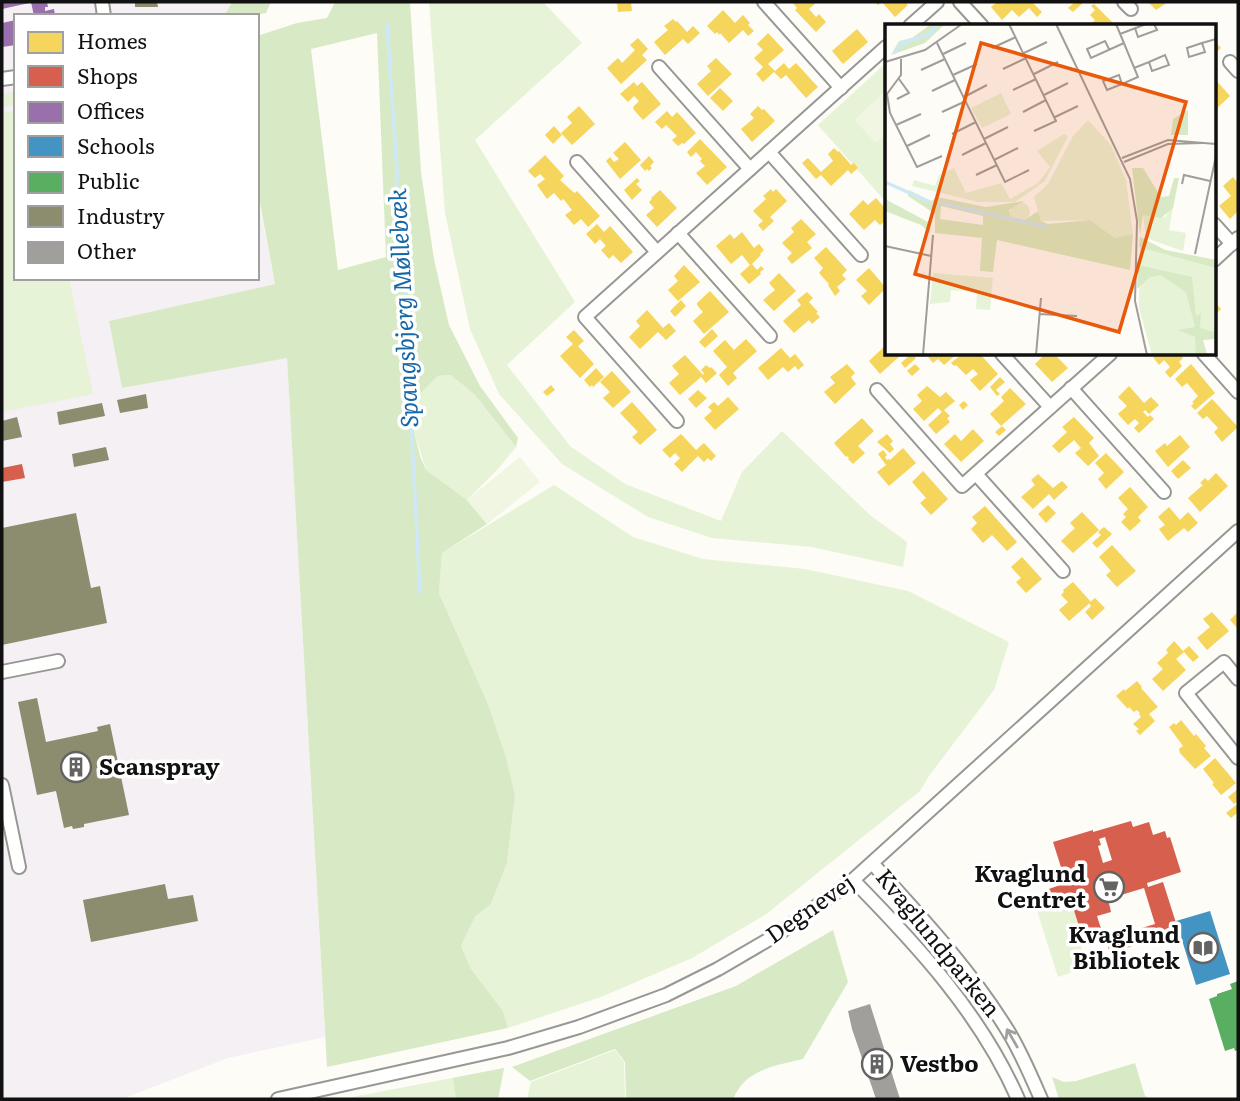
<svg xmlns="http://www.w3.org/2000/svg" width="1240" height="1101" font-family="Literata,serif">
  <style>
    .industrial { fill: #f5f0f3 }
    .green { fill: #e7f3d7 }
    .forest { fill: #d8eac5; fill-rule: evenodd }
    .pitch { fill: #f0f6e1 }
    .homes { fill: #f6d55c }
    .shops { fill: #d6604d; fill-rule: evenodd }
    .offices { fill: #9970ab }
    .schools { fill: #4393c3 }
    .public { fill: #5aae61 }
    .industry { fill: #8c8c6e }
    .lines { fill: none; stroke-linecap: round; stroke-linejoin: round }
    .stream { stroke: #cde8f7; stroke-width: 3.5 }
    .building { fill: #a19f9c }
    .minor-casing { stroke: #979795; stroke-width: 16 }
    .minor { stroke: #fffffe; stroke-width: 12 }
    .oneway { stroke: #a0a09f }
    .labels { text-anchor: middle; stroke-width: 7; stroke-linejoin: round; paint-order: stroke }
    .poi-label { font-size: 23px; font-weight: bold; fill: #111; stroke: #fff; text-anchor: start }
    .street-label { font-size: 23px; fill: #111; stroke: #fff }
    .water-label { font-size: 24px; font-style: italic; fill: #1768a6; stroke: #fff }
    .inset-river { fill: none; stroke: #cde8f7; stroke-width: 3.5 }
    .inset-road { fill: none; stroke: #9f9e9b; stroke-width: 2 }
    .view { fill: #e8590c; fill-opacity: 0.15; stroke: #e8590c; stroke-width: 3.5 }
    .inset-edge { fill: none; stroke: #111; stroke-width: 3.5 }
  </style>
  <rect width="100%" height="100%" fill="#fdfcf7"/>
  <path class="industrial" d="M2,2H232L224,16H16V278H257V193L275,284L109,321L122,388L287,357L325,1037L228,1058L122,1099H2Z"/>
  <g class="green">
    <path d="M429,2H543L582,43L475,140L575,302L507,365L570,446L625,484L721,521L742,472L782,431L870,515L907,542L903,567L812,547L712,538L648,517L562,464L499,394L470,329L445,213Z"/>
    <path d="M886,63V202L818,125Z"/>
    <path d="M16,91V105L2,108V94Z"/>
    <path d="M16,110V278H69L93,394L2,412V113Z"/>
    <path d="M451,375L475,395L516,447L498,469L467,500L426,470L414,431L417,397L438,376Z"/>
    <path d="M554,485L633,537L703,559L805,569L908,591L1009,642L994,690L929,776L920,791L765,915L692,958L601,997L508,1028L503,1011L471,969L461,946L475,917L491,904L507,863L515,795L506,757L488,704L439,593L442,553Z"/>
    <path d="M1060,893L1061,897L1069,895L1085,945L1081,947L1087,967L1058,977L1034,901Z"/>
    <path d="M615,1050L624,1062L625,1099H527L531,1082Z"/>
    <path d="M504,1068L498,1099H342Z"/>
  </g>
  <g class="forest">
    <path d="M232,2H271L266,13L244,16H224Z"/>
    <path d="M335,2H410L421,172L434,259L449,325L480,386L518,438L516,447L475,395L451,375L438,376L417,397L414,431L420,456L426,470L467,500L487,524L442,553L439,593L488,704L506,757L515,795L507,863L491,904L475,917L461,946L471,969L503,1011L508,1028L327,1067L287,358L122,388L109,321L275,284L257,187V36L297,23L327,18ZM377,33L386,257L338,270L311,49Z"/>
    <path d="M833,930L848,982L803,1059C774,1066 746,1069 733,1099H626L625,1062L615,1049L530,1081L512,1067L736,986Z"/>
    <path d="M1135,1063L1145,1096L1151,1099H1059L1052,1077L1064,1082L1076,1081Z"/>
    <path d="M504,1068L498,1099H456L453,1078Z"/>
  </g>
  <g class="pitch">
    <path d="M886,90V134L876,143L854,120Z"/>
    <path d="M520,457L540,482L487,524L467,500Z"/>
  </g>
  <g class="homes">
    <path d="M617,2H631L632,11L618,12Z"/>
    <path d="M795,2H817L809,9L816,17L819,14L826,22L816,32L795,10L797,8L793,3Z"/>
    <path d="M875,2H905L908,5L895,17L882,2L878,5Z"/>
    <path d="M997,2H1032L1042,12L1037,17L1029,8L1019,17L1012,10L1002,20L991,7Z"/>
    <path d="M1075,2H1084L1073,12L1068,8Z"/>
    <path d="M1148,2H1168L1156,10Z"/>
    <path d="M1094,4L1115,25L1113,26H1088L1095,20L1090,15L1095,10L1091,6Z"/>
    <path d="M723,10L735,23L743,15L750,23L748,25L754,31L748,36L743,30L729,43L720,33L719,35L717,32L715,34L707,26Z"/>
    <path d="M673,19L676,22L677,21L687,32L693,26L700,33L688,44L683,39L665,55L654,42L668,30L664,26Z"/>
    <path d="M857,29L868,42L843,64L832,51Z"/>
    <path d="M768,33L784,50L768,64L775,71L784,63L789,69L796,63L818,87L806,98L786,75L781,79L774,72L763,82L756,74L763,67L754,58L763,50L757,44Z"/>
    <path d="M638,38L648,49L642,55L647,60L621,84L607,68L618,58L622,63L635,50L630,45Z"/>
    <path d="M1214,40L1221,48L1214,54Z"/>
    <path d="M716,58L732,74L708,96L697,84L711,71L707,66Z"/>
    <path d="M1214,78L1230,96L1214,111Z"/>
    <path d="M634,82L637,86L642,82L661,104L643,120L634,110L633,107L639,101L634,96L628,102L620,94Z"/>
    <path d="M720,88L733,101L723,111L710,98Z"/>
    <path d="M579,106L595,124L572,145L561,133L572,123L567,117Z"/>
    <path d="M758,106L762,110L764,109L775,121L752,142L741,129L754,118L750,114Z"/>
    <path d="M667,111L672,117L677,112L696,133L684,144L682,143L678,146L672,140L677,136L666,125L662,129L655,122Z"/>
    <path d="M554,126L562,135L553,144L545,135Z"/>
    <path d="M700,139L727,167L707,185L696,173L705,166L700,161L702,159L696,152L691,157L687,152Z"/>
    <path d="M625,142L641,160L620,179L606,161L610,157L614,162L619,159L613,153Z"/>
    <path d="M834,148L838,152L839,151L851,165L854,163L858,168L851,174L848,170L831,186L821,175L816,179L802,163L808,158L821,172L833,161L828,154Z"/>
    <path d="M545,155L564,176L560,180L572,191L575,193L577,191L600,216L588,227L581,219L574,225L565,215L572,210L565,201L563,199L561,201L554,193L547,199L537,185L545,179L540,174L535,178L528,171Z"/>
    <path d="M649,156L654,162L650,166L652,168L649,171L647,169L645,171L640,165Z"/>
    <path d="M1233,177L1238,183V211L1230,219L1219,206L1231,196L1223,186Z"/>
    <path d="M637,178L640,181L636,184L642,190L632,200L624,190Z"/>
    <path d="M771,189L773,192L776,189L787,201L770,217L774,221L763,231L758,225L763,221L753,211L766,199L763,196Z"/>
    <path d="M660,190L677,208L657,227L646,215L654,208L649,202L652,199L651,198Z"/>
    <path d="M876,198L884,207L886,204V225L884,222L880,225L875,220L864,230L849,214L863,200L868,205Z"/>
    <path d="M801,219L816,234L807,242L812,248L792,264L787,258L792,253L782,243L794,232L791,228Z"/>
    <path d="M597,224L604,232L610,226L633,252L621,263L613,255L609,259L601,250L606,246L600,239L595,244L586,234Z"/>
    <path d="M742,232L754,248L759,244L764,250L760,254L761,255L752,264L757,270L761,266L764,269L760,272L761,274L749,284L740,274L750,265L742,255L731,264L716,246L730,234L734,239Z"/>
    <path d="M826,247L847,270L842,275L846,279L837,287L840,291L835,296L828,285L829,284L819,273L823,268L814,258Z"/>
    <path d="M684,265L700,282L678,301L668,290L678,281L674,276Z"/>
    <path d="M869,268L886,288L869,305L861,296L867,291L856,280Z"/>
    <path d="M779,273L796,291L774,311L763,300L775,290L769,283Z"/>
    <path d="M710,291L729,312L704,334L693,321L703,312L697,305V303Z"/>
    <path d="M807,292L813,298L809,302L818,312L816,313L820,317L812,324L809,320L794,333L783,321L801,305L797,300Z"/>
    <path d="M681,300L686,306L675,317L670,311Z"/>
    <path d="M1214,301L1221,309L1214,316Z"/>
    <path d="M647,310L663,328L669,323L676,331L666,340L658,332L640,349L629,337L640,326L636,321Z"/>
    <path d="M712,329L718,336L705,348L699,342Z"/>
    <path d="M574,330L584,341L578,346L594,364L580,378L560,356L573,344L566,337Z"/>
    <path d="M746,339L757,351L733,373L737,378L728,386L719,375L727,367L713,351L725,340L734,350Z"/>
    <path d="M886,345V354H902L880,374L869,361Z"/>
    <path d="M781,348L790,358L795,354L804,365L798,370L795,366L788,372L783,367L768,380L758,368Z"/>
    <path d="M911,354L916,358L905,368L901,363Z"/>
    <path d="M932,354H957L944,365L938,359L933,363L928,357Z"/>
    <path d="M962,354H980L998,374L980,391L970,380L978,374L973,369L966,375L956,365L954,366L951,363Z"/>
    <path d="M1045,354H1054L1068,368L1052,382L1035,364Z"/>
    <path d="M1157,354H1180L1183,358L1179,362L1182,366L1170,378L1165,372L1170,367L1164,360L1159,365L1153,357Z"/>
    <path d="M685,355L703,375L704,373L701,370L706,365L710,368L711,367L717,373L706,383L701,377L680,395L669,383L679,374L672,366Z"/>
    <path d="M847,364L855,373L851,377L856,384L835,404L824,392L835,383L830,377Z"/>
    <path d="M915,364L920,369L912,376L907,371Z"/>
    <path d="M1191,364L1215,393L1195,410L1191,406L1194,403L1192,402L1198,396L1187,383L1182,387L1175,379Z"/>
    <path d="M596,368L604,377L593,387L592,385L590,387L584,380Z"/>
    <path d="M612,371L631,392L613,408L603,398L610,392L600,382Z"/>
    <path d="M1000,377L1005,382L996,390L1000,394L997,396L990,387Z"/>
    <path d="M551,385L555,390L547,396L543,392Z"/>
    <path d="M927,386L940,397L946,392L955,401L944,410L950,416L947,418L950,422L936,434L928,425L942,412L938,408L924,421L913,409L922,401L917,395Z"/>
    <path d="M1129,386L1144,403L1151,397L1159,405L1149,414L1145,410L1143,412L1148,417L1150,415L1154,419L1139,433L1134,428L1139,423L1135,419L1128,425L1118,414L1127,406L1118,397Z"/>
    <path d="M1010,388L1026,404L1001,426L990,414L1004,401L1001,397Z"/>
    <path d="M698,390L707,398L696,408L688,399Z"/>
    <path d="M728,397L739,409L715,430L704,418L712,411L708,407L714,402L718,406Z"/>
    <path d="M1212,399L1238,427L1222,442L1214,432L1218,428L1207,416L1203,419L1197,413Z"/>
    <path d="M964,401L968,405L963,410L959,405Z"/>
    <path d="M632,402L657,430L640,445L632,437L638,432L620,413Z"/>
    <path d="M1074,417L1094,438L1089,443L1099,456L1088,466L1075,453L1081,448L1074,440L1059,453L1052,446L1067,432L1062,427Z"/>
    <path d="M862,418L874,431L858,446L865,453L853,464L848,459L849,458L847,456L846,457L834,443Z"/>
    <path d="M1002,426L1006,430L999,436L995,432Z"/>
    <path d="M973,429L984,441L961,462L944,444L955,434L961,441Z"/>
    <path d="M681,434L696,450L704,443L716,456L711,461L708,458L704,462L698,456L682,472L674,464L680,458L675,453L670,458L662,450Z"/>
    <path d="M887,434L893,441L890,444L894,449L890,453L877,442Z"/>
    <path d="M1180,435L1190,447L1168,467L1155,451L1165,443L1167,446Z"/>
    <path d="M903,448L916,463L889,486L877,472L886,465L878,454L883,450L887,455L885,457L887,460L889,459L890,460Z"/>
    <path d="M1106,453L1124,472L1106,489L1098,479L1104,473L1095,463Z"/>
    <path d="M1183,460L1191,468L1178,479L1171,471Z"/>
    <path d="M923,471L948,499L931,515L920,503L926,498L912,482Z"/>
    <path d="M1216,473L1228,486L1200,512L1188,498L1203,485L1200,483L1205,478L1208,481Z"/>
    <path d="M1038,474L1053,488L1062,481L1068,487L1054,500L1049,494L1033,509L1021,497L1035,485L1031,480Z"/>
    <path d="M1130,487L1148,507L1138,517L1141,521L1130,531L1121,522L1126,517L1123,514L1128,509L1118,498Z"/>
    <path d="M1048,505L1056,513L1046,523L1038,514Z"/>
    <path d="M985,506L1017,542L1007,551L992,535L983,543L971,529L977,523L972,517Z"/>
    <path d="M1169,507L1180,520L1188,512L1198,523L1188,532L1184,528L1168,541L1159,529L1165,525L1158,517Z"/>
    <path d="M1082,512L1099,530L1073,553L1061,541L1075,528L1070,523Z"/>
    <path d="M1104,527L1112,534L1097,548L1092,543L1101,535L1098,532Z"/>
    <path d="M1112,545L1136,571L1117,587L1106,575L1111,571L1099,557Z"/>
    <path d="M1022,557L1042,579L1026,593L1016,582L1021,578L1011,567Z"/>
    <path d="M1073,582L1091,602L1069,621L1059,610L1068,602L1061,595L1064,592L1063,590Z"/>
    <path d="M1095,598L1105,608L1092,620L1085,612L1091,606L1089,603Z"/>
    <path d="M1212,612L1229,631L1207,650L1197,638L1210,627L1203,619Z"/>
    <path d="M1238,612V629L1230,620Z"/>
    <path d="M1174,641L1183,651L1189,646L1199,657L1193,662L1184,652L1176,659L1186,670L1163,691L1152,679L1163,669L1157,663L1168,653L1166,650Z"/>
    <path d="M1137,681L1142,687L1141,688L1158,707L1149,714L1155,721L1140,735L1136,731L1139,729L1133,724L1141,717L1139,714L1140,713L1137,710L1134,712L1129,707L1128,709L1116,696L1124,689L1125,691Z"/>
    <path d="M1181,720L1194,736L1196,734L1206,746L1204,748L1211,756L1195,769L1180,753L1179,749L1183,746L1169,727L1174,723L1176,725Z"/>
    <path d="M1215,758L1236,783L1221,795L1212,784L1214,783L1203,769Z"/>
    <path d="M1238,789V801L1234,804L1228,797Z"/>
    <path d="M1236,805L1238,807V812L1231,818L1226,813Z"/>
  </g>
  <g class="shops">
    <path d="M22,464L25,478L2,482V468Z"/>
    <path d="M1131,821L1133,827L1149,822L1153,835L1165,831L1167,838L1170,837L1181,872L1147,883L1148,887L1163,882L1177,926L1138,938L1139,944L1110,953L1106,939L1085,945L1069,895L1061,897L1060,893L1045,898L1043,891L1066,883L1053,842L1093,830V832ZM1105,837L1112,860L1103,863L1098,846L1101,845L1099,839ZM1144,888L1155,924L1119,935L1118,930L1103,935L1097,916L1111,912L1108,899Z"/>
  </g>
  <g class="offices">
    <path d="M2,2H29V3L2,9Z"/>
    <path d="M31,2H47L48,7H45V11L54,9L55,16H34Z"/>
    <path d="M16,20V45L2,47V23Z"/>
  </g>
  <path class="schools" d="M1210,911L1230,974L1196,985L1176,921Z"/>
  <path class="public" d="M1238,981V1050L1235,1051L1234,1048L1225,1051L1209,999L1217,996V994L1232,989L1230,984Z"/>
  <g class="industry">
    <path d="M135,2H157L158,7H135Z"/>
    <path d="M146,394L148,408L120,413L117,400Z"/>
    <path d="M102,403L105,416L59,425L57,412Z"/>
    <path d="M17,417L22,437L2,441V421Z"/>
    <path d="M106,447L109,460L74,467L72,454Z"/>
    <path d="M76,513L91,588L100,586L107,623L2,645V528Z"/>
    <path d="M37,698L46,742L98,731L97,727L110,724L129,815L84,824V827L73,829L72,826L64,828L56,791L37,795L18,702Z"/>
    <path d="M165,884L168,899L193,895L198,921L91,942L83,900Z"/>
  </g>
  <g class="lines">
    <path class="stream" d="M387,24L397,170L396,254L403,266L420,592"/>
  </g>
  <path class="building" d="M870,1004L900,1099H876L852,1029L848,1011Z"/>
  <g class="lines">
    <g class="minor-casing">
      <g id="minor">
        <path d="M102,2L104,16"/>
        <path d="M764,2L841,88"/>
        <path d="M960,2L982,26"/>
        <path d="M1124,2L1131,9"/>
        <path d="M910,26L937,2"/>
        <path d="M1230,62L1238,71"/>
        <path d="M659,67L750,169"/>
        <path d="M2,79L16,77"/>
        <path d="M769,152L861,255"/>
        <path d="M577,162L657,252"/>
        <path d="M1214,224L1232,244"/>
        <path d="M678,233L770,336"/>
        <path d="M1214,260L1238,238"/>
        <path d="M1002,354L1050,407"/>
        <path d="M1204,354L1238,392"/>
        <path d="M1071,388L1164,492"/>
        <path d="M877,390L962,486L1110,354"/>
        <path d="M677,421L585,317L886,47"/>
        <path d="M976,474L1063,571"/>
        <path d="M2,672L58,661"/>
        <path d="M1238,679L1224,662L1186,693L1238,758"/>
        <path d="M2,785L19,867"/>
        <path d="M872,863C920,916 970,969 1008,1031C1021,1052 1031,1076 1041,1099"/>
        <path d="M853,880C917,945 981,1014 1018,1099"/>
        <path d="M278,1099L508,1048L579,1027L666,995L718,969L778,934L853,880L1238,531"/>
      </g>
    </g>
    <use href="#minor" class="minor"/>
  </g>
  <defs><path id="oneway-shaft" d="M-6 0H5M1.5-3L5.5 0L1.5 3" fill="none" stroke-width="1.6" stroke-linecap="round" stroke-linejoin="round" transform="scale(1.75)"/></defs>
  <use class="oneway" href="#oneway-shaft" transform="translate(1012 1038) rotate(-120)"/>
  <defs>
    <g id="building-ring" transform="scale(1.575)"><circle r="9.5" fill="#fff" stroke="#646362" stroke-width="1.5"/><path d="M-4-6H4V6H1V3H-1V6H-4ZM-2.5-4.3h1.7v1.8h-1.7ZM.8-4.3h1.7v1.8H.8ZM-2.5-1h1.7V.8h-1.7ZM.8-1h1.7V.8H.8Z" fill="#646362"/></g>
    <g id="supermarket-ring" transform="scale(1.575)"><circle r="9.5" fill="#fff" stroke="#646362" stroke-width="1.5"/><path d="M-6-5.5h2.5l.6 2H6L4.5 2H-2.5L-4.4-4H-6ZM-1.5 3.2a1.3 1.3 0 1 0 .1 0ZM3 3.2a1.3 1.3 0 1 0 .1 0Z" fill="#646362"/></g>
    <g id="library-ring" transform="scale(1.575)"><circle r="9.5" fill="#fff" stroke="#646362" stroke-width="1.5"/><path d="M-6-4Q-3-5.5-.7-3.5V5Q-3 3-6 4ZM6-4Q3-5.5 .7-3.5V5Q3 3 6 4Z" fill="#646362"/></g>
  </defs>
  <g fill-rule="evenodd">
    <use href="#building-ring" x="76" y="767"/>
    <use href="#supermarket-ring" x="1109" y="887"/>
    <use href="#library-ring" x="1203" y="948"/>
    <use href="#building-ring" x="877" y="1064"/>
  </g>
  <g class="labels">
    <g class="poi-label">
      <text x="99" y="775">Scanspray</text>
      <text x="1086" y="882" text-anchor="end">Kvaglund<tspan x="1086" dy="26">Centret</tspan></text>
      <text x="1180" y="943" text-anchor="end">Kvaglund<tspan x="1180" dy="26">Bibliotek</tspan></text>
      <text x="900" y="1072">Vestbo</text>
    </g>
    <g class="street-label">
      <text transform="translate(810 909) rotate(-35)" y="8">Degnevej</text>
      <text transform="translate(938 943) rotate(51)" y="8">Kvaglundparken</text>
    </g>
    <g class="water-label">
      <text transform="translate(404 308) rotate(-93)" y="8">Spangsbjerg Møllebæk</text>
    </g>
  </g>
  <g transform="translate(885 24)">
    <rect width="331" height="331" fill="#fdfcf7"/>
    <path d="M116,69L126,90L97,104L86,84ZM203,96L226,121L241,156L248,210L230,214L205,196L156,197L149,173L163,160L188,112ZM179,110L183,112L160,157L130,178H93L27,162L29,156L50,162L54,151L69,144L81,169L116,159L125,175L153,159L165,143L152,127ZM125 188a10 10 0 1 1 20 0a10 10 0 1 1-20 0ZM284,184H288L284,206L301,209L298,227L261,214L258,191L281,193ZM255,213L280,226L331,236V311L313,308L316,331H267L254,284ZM48,249L108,254L105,286L91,285L92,268L66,266L65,278L45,280Z" fill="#e7f3d7"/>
    <path d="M46,0H60L40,19L6,31L14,17L27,14ZM303,86V111H286L288,95ZM247,144H258L276,173L284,172L289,154H294L288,184L276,194L258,191L255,211ZM24,166L46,177L52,173L101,183L139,177L124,186L126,193L140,196L153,187L156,197L163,200L205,196L230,214L248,210L245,246L112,216L108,248L95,247L97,214L50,209V190L23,172ZM56,182L98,192V201L55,195ZM0,175L43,198L45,209L36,201L0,187ZM255,213L280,226L331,236V244L254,223ZM253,241L307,253L311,292L316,289L315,304L329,308L331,301V315L318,316L322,330L311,331L310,313L293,306L310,303L301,268L275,251L265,253L252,265Z" fill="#d8eac5" fill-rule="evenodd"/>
    <path class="inset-river" d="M9,29L17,19L45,10L53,0M0,158L45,178M55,179L162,203"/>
    <path class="inset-road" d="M124,0L171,97L149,107M171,0L245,155L252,197L250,277L262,331M231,0L253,53L237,60L222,66L218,57L234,51L237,60M250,4L253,13L272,6L269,0M235,10L261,0M52,19L120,158L144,146M317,19L320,28L304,33L302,24L317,19L331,15M107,24L131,13M224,25L220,17L202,25L206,34L239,19M139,29L162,18M58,30L81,19M16,35V51L2,70L5,89L32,143L57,132M0,38L40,26L77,0M249,44L264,38L267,47L284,41L280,31L264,38M118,45L141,34M36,46L60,35M149,50L173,38M68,51L92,40M128,66L151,55M47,67L70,56M159,71L183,59M79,73L102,61M12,75L24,69L14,55M57,88L81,77M138,88L161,76M170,93L193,82M11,101L36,90M67,110L91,98M99,115L123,103M22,122L45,111M77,131L101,119M237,134L283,116L331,120M109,136L133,124M239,138L283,120L317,119M91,151L112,141M297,160L299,151L325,157M0,222L46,232M310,230L331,132M154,290L192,292M38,331L48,211M151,331L156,274"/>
    <path class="view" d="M96,19L301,78L234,308L30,250Z"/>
    <rect width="331" height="331" class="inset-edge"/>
  </g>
  <rect width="1240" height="1101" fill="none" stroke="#111111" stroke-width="7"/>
  <rect x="14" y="14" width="245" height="266" fill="#ffffff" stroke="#a0a0a0" stroke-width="2"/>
  <rect x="28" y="32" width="35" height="21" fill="#f6d55c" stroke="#a0a0a0" stroke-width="2"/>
  <text x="77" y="49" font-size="21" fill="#111111">Homes</text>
  <rect x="28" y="66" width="35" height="21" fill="#d6604d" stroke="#a0a0a0" stroke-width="2"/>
  <text x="77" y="84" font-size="21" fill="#111111">Shops</text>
  <rect x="28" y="102" width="35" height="21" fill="#9970ab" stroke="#a0a0a0" stroke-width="2"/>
  <text x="77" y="119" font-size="21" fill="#111111">Offices</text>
  <rect x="28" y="136" width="35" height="21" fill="#4393c3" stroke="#a0a0a0" stroke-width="2"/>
  <text x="77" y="154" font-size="21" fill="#111111">Schools</text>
  <rect x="28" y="172" width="35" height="21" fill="#5aae61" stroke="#a0a0a0" stroke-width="2"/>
  <text x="77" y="189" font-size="21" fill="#111111">Public</text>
  <rect x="28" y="206" width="35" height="21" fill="#8c8c6e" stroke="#a0a0a0" stroke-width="2"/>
  <text x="77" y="224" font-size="21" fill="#111111">Industry</text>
  <rect x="28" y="242" width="35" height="21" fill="#a19f9c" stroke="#a0a0a0" stroke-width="2"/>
  <text x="77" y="259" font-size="21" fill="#111111">Other</text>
</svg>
